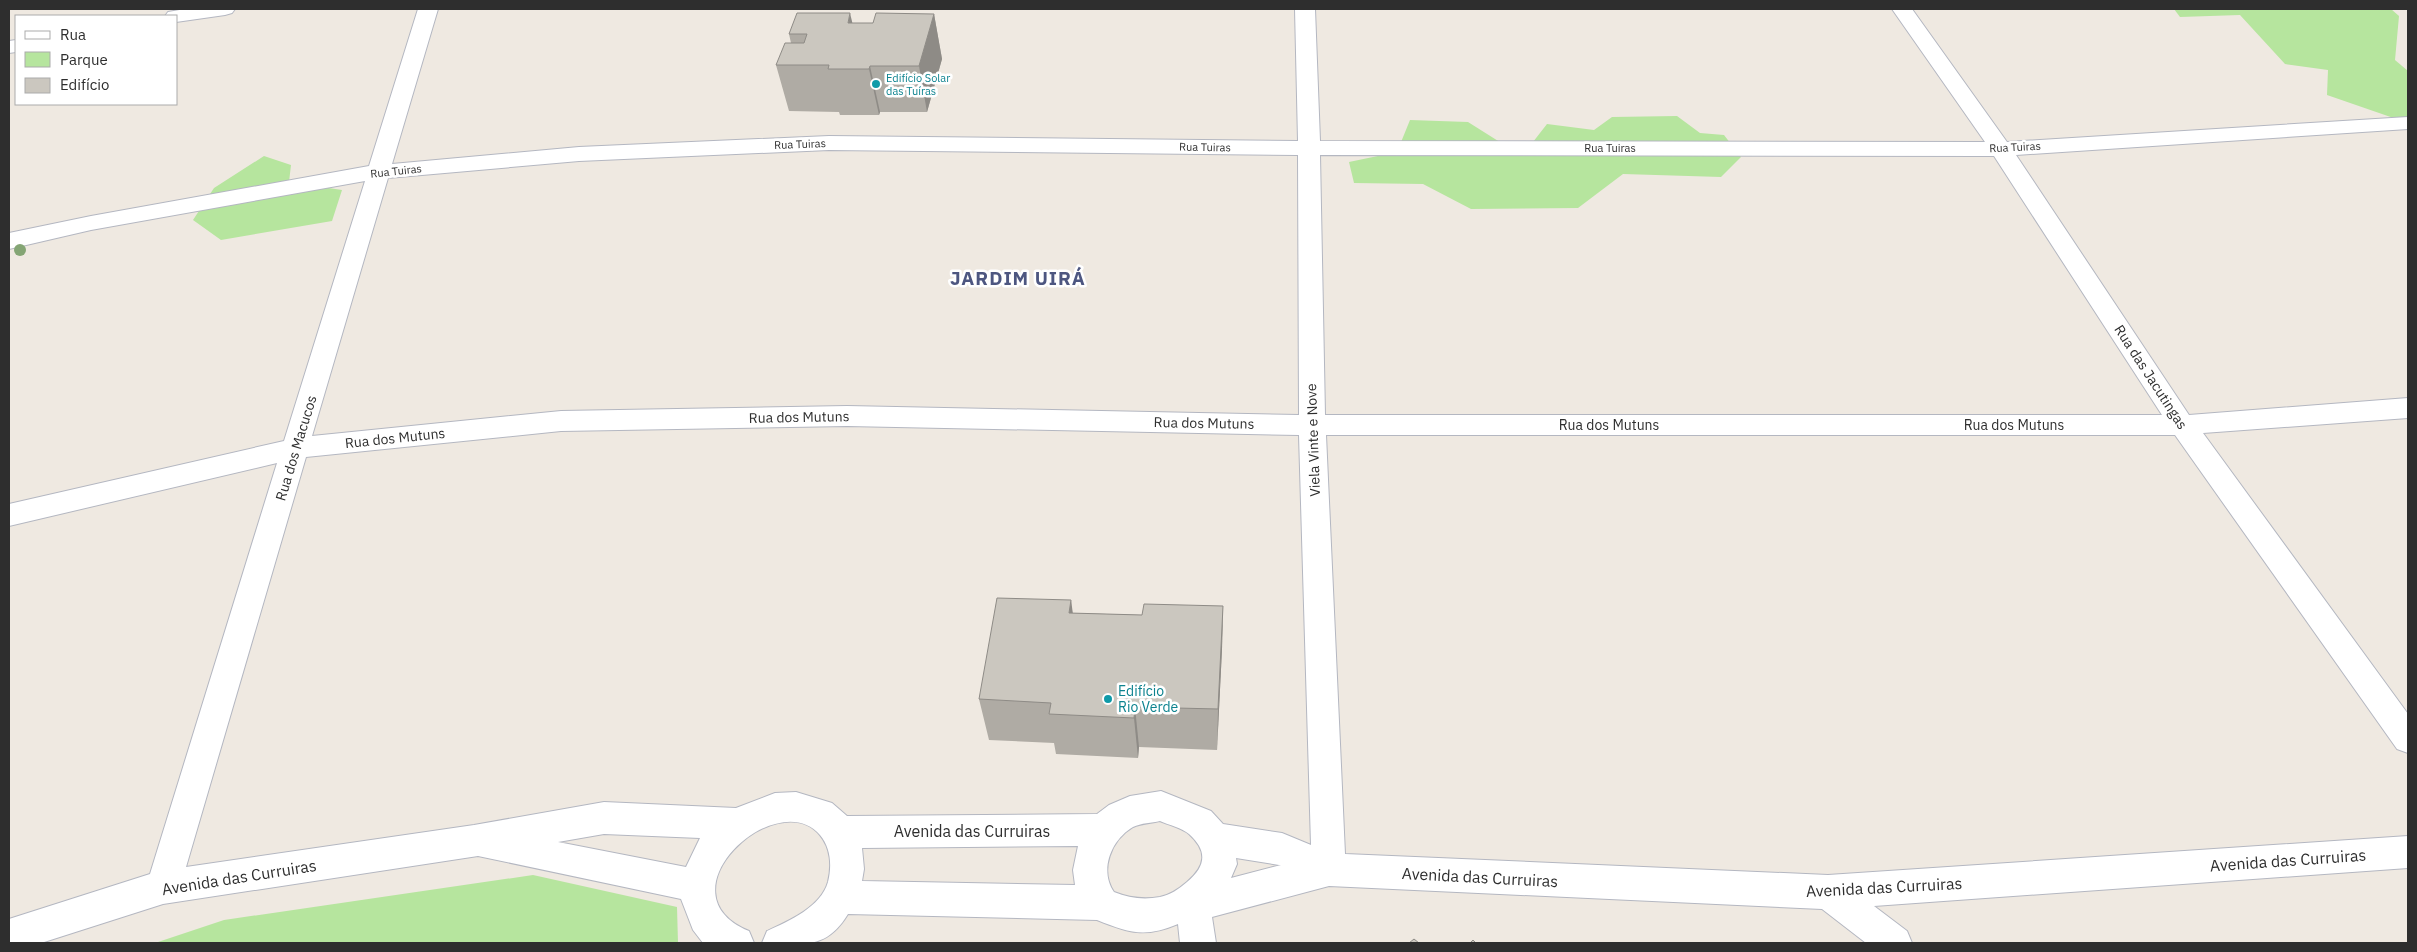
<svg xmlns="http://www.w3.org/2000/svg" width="2417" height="952" font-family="'IBM Plex Sans',sans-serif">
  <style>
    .green { fill: #b6e59e }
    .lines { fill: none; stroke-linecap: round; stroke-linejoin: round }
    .minor-casing { stroke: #b4b7c1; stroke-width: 2 }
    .minor { fill: #fff; fill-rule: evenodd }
    .tree { fill: #84a574 }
    .wall { fill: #afaba4 }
    .shaded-wall { fill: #8e8b86 }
    .building { fill: #cbc7bf; stroke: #8e8b86 }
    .culture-dot { fill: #0f9aa8; stroke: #fff; stroke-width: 2 }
    .labels { text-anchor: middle; stroke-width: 5; stroke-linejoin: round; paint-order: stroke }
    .far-culture-label { font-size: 11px; fill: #0d838f; stroke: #fff; text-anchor: start }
    .far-street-label { font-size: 11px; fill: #2e2e2e; stroke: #fff }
    .street-label { font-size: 14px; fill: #2e2e2e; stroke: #fff }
    .culture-label { font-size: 14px; fill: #0d838f; stroke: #fff; text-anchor: start }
    .near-street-label { font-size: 16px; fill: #2e2e2e; stroke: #fff }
    .district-label { font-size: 19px; font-weight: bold; letter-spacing: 1px; fill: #4d5680; stroke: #fff }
  </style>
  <rect width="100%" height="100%" fill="#efe9e1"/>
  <g class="green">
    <path d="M2174,9H2391L2399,16L2395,60L2408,71V123L2327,95L2328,70L2285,64L2240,15L2180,17Z"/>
    <path d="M1677,116L1700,133L1724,135L1741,157L1721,177L1623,174L1578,208L1471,209L1423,184L1354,183L1349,162L1397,152L1410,120L1468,122L1522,156L1547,124L1594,130L1612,117Z"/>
    <path d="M264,156L291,165L289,182L342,190L332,221L221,240L193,220L214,188Z"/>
    <path d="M533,875L677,907L678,943H155L224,920Z"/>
  </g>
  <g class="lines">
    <g class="minor-casing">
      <g id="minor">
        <path d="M185,9H235L232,13L225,15L176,22V16H165L168,12Z"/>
        <path d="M418,9H438L392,164L579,147L829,136L1298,141L1295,9H1315L1320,141L1985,142L1892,9H1912L2007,142L2408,117V129L2016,155L2189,415L2408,398V418L2203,433L2408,714V753L2397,749L2175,435H1326L1345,854L1828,875L2408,836V868L1874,906L1907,931L1912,943H1866L1822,909L1329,886L1212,917L1216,943H1180L1178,924C1145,938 1129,933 1097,920L848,914C825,952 801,943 762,943L767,931C789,921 821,907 828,882C832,866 831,848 820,835C777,784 657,893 749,931L754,943H703L693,930L681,899L478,856L163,904L41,943H9V919L150,874L277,463L9,526V504L284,441L365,181L91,230L9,249V233L91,216L369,166ZM829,150L1298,155L1299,415L847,406L561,411L312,436L388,178L579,161ZM1320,155L1994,156L2162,415H1325ZM847,426L1299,435L1311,845L1282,833L1223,824L1211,811L1161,791L1130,796L1109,805L1097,814L847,816L832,803L796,792L775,793L736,808L604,802L474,825L186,867L306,457L561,431ZM1160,821C1169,825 1182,828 1189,834C1208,851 1206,866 1187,882C1179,889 1170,895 1160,897C1143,900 1129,898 1114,892C1099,870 1111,840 1133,827C1141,823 1152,823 1160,821ZM604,834L700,838L686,867L558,842ZM1078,846L1073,870L1075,885L862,881L864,869L862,848ZM1236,858L1279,865H1281L1231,878L1237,864Z"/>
        <path d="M16,40V52L9,53V41Z"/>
      </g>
    </g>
    <use href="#minor" class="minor"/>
  </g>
  <circle class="tree" cx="20" cy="250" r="6"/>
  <g class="wall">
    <path d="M934,14L942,59L927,112H880L879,115H840L839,112L789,111L776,65L791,43L789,34L853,23H873Z"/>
    <path d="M1071,600L1072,613L1142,615L1223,606L1222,649L1217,750L1139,747L1138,758L1056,754L1054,743L989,740L979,699Z"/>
  </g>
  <g class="shaded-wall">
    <path d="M850,13L861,59L848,23Z"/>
    <path d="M934,14L942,59L927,112L919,66Z"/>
    <path d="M870,66L880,112L879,115L869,69Z"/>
    <path d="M1071,600L1077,643L1069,613Z"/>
    <path d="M1223,606L1222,649L1217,750L1218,709Z"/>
    <path d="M1135,707L1139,747L1138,758L1134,718Z"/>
  </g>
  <g class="building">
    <path d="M797,13H850L848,23H873L876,13L934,14L919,66H870L869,69H828L829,65H776L785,43H804L807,34H789Z"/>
    <path d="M997,598L1071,600L1069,613L1142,615L1144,604L1223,606L1218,709L1135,707L1134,718L1049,714L1051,703L979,699Z"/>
    <path d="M1414,939L1419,943H1409Z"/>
    <path d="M1473,940L1476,943H1470Z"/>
  </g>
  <g class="culture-dot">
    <circle cx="876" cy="84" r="5"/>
    <circle cx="1108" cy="699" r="5"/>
  </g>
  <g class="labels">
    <g class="far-culture-label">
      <text x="886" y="82">Edifício Solar<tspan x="886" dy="13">das Tuíras</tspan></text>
    </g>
    <g class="far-street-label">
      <text transform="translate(800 144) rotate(-2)" y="4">Rua Tuiras</text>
      <text transform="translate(1205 147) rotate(1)" y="4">Rua Tuiras</text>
      <text transform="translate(2015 147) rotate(-3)" y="4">Rua Tuiras</text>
      <text x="1610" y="152">Rua Tuiras</text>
      <text transform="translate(396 171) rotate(-6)" y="4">Rua Tuiras</text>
    </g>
    <g class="street-label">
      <text transform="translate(2151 377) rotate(57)" y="5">Rua das Jacutingas</text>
      <text transform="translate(799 417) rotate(-1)" y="5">Rua dos Mutuns</text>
      <text transform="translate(1204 423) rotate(1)" y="5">Rua dos Mutuns</text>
      <text x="1609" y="430">Rua dos Mutuns</text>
      <text x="2014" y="430">Rua dos Mutuns</text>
      <text transform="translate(395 438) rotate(-6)" y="5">Rua dos Mutuns</text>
      <text transform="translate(1313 440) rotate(-92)" y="5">Viela Vinte e Nove</text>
      <text transform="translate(296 448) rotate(-73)" y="5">Rua dos Macucos</text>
    </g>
    <g class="culture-label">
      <text x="1118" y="696">Edifício<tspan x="1118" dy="16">Rio Verde</tspan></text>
    </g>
    <g class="near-street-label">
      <text x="972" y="837">Avenida das Curruiras</text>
      <text transform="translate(2288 860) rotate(-4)" y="6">Avenida das Curruiras</text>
      <text transform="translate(239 877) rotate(-9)" y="6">Avenida das Curruiras</text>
      <text transform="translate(1480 877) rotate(3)" y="6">Avenida das Curruiras</text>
      <text transform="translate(1884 887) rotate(-3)" y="6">Avenida das Curruiras</text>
    </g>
    <g class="district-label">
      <text x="1018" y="285">JARDIM UIRÁ</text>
    </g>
  </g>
  <rect width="2417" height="952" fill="none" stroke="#2e2e2e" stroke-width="20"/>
  <rect x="15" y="15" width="162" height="90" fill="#ffffff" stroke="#ababab"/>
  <rect x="25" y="31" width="25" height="8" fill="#ffffff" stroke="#ababab"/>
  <text x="60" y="40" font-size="15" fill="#2e2e2e">Rua</text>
  <rect x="25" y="52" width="25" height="15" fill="#b6e59e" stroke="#ababab"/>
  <text x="60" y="65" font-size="15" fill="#2e2e2e">Parque</text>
  <rect x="25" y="78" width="25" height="15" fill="#cbc7bf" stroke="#ababab"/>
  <text x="60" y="90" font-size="15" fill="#2e2e2e">Edifício</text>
</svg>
